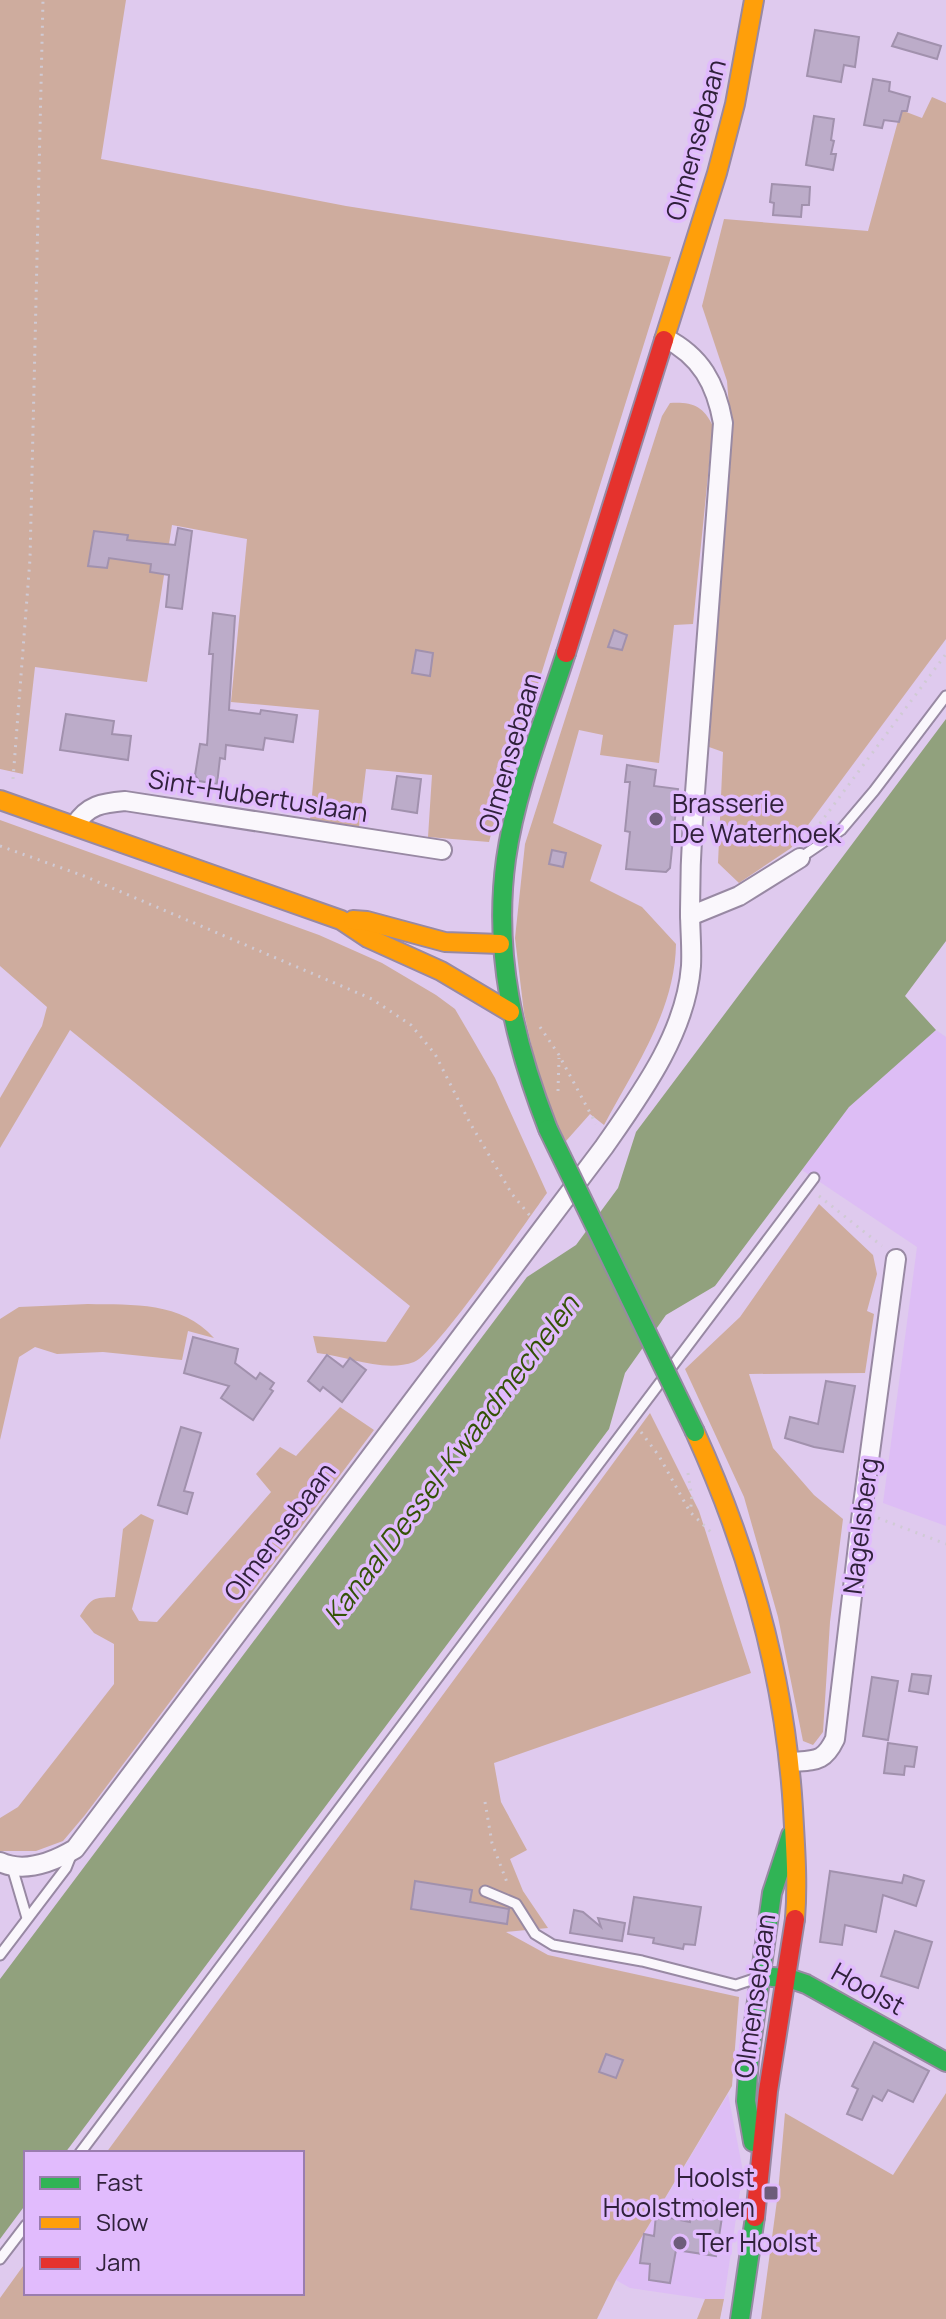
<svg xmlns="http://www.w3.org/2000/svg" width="946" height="2319" font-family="Manrope,sans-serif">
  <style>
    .built { fill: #ddbdf5 }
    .green { fill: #ceac9e }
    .water { fill: #91a17d }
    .building { fill: #bcacc9; stroke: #a191ad; stroke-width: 2 }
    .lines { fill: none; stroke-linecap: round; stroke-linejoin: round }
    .lane-casing { stroke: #9889a3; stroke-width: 13 }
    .street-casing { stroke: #9889a3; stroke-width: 22 }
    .fast-casing { stroke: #9889a3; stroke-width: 22 }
    .slow-casing { stroke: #9889a3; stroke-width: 22 }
    .jam-casing { stroke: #9889a3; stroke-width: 22 }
    .path { stroke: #d0cad4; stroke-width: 3; stroke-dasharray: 2 6; stroke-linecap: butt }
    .lane { stroke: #faf7fc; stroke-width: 9 }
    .street { stroke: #faf7fc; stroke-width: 18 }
    .fast { stroke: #30b455; stroke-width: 18 }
    .slow { stroke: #ff9f0a; stroke-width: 18 }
    .jam { stroke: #e5322d; stroke-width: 18 }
    .fast-bridge-casing { stroke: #9889a3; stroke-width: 22; stroke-linecap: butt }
    .fast-bridge { stroke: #30b455; stroke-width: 18 }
    .poi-dot { fill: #6d5c7a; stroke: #e1bbfd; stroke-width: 3 }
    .labels { text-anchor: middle; stroke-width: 7; stroke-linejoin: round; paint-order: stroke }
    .street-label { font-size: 26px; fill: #30213b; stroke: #e1bbfd }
    .poi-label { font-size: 26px; fill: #30213b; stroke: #e1bbfd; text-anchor: start }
    .water-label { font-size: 28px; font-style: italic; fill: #345207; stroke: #e1bbfd }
  </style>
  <rect width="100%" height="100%" fill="#dfcaee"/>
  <g class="built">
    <path d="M936,1030L946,1037V1526L883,1503L917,1247L802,1170L849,1107Z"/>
    <path d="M728,2094L743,2171L724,2299H705L630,2288L616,2280Z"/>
  </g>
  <g class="green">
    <path d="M0,0H126L101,159L346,206L671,257L530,710L509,769L489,842L428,837L432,775L366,769L359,827L310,820L319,710L231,702L247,539L172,525L147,682L35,667L23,774L0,769Z"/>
    <path d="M932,97L946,103V639L791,848L739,883L718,863L723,752L709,747L731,432L727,381L702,306L724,219L868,231L901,110L922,118Z"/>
    <path d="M670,403C693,402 703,406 713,426L693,624L674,625L659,763L600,755L603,735L579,730L553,823L602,845L590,881L642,907L676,944C675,1011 635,1067 604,1125L590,1114L566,1141L545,1104L524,1013L515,938L525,844L662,416Z"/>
    <path d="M0,820L319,935L382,963L436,995L455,1009L472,1038L495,1078L547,1193C528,1219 435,1355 414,1362C384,1373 347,1356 317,1353L313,1336L386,1342L410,1306L70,1030L0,1148V1098L42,1026L47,1007L0,966Z"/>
    <path d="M819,1204L873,1255L877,1274L867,1311L874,1314L865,1373L749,1374L773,1448L814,1495L843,1519L830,1622L823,1732L813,1745L803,1741L778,1617L744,1497L685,1369L740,1317Z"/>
    <path d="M88,1304C133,1305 181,1301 214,1338L188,1331L182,1360L103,1352L57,1354L35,1347L19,1357L0,1440V1319L19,1307Z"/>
    <path d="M340,1407L374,1430L85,1815L63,1841L36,1851H0V1818L18,1807L114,1684V1644L94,1633L80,1616C92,1597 93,1598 115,1597L123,1529L141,1514L154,1520L132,1609L139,1621L157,1622L271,1492L256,1474L280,1447L296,1456Z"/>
    <path d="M650,1413L699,1511L751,1673L494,1763L501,1802L527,1850L510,1859L523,1891L548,1928L506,1932L548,1955L739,1997L732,2086L616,2280L597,2319H0V2298L26,2262V2293H302V2153H106Z"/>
    <path d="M946,2093V2319H761L778,2193L785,2113L893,2175Z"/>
    <path d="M705,2299H724L720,2319H697Z"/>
  </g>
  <path class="water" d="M946,719V941L905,996L936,1030L849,1107L715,1286L666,1315L625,1373L609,1429L65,2153H26V2204L0,2239V1979L527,1277L576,1245L618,1188L636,1132Z"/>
  <g class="building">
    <path d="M815,30L859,37L855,67L844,65L841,82L807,76Z"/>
    <path d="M898,33L941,46L937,59L892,46Z"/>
    <path d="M873,79L890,82L889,91L910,97L907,111H902L899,122L884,120L882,128L864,125Z"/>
    <path d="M814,116L834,119L831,140L834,141L831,154H836L833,170L806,165Z"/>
    <path d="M772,184L810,187L809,205H802L801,217L773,215L774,203L770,202Z"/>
    <path d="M178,528L192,531L182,609L166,607L169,575L150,572L151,564L109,558L107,568L88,566L94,531L128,535L127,540L175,545Z"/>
    <path d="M213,613L235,616L229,710L260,714L261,710L297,715L293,742L265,738L263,750L226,745L225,759L220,758L217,784L199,781L195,775L200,744L207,745L213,654H209Z"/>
    <path d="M614,630L627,635L622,650L608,647Z"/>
    <path d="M416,650L433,653L430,676L412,673Z"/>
    <path d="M66,714L114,721L112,734L131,736L128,760L60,750Z"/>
    <path d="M627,765L656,770L654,786L678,789L670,868L666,872L626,869L630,832L625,831L630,782H625Z"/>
    <path d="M397,776L421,779L417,813L392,809Z"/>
    <path d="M552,850L566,853L563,867L549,864Z"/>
    <path d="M193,1337L238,1349L235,1363L256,1379L260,1373L274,1383L270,1389L273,1391L253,1420L221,1398L229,1386L184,1373Z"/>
    <path d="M327,1355L343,1367L350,1358L366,1370L342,1402L323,1387L320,1391L308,1381Z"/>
    <path d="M826,1381L855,1386L843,1452L814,1447L785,1438L790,1417L818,1424Z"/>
    <path d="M181,1427L201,1433L184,1491L193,1493L187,1514L158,1505Z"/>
    <path d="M912,1674L931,1676L928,1694L909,1691Z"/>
    <path d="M872,1677L898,1681L888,1740L863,1736Z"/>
    <path d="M888,1743L917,1747L914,1767L905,1766L904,1775L884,1773Z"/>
    <path d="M830,1871L902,1883L904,1875L924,1881L916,1906L883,1895L876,1932L845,1925L842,1945L820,1942Z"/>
    <path d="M415,1881L472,1890L470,1902L509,1909L507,1924L411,1909Z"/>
    <path d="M634,1897L701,1907L695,1945L684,1944L683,1949L653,1943L654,1938L628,1934Z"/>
    <path d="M574,1910L583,1912L601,1927L598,1918L625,1923L622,1941L570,1933Z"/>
    <path d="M895,1931L932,1942L918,1988L881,1976Z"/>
    <path d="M874,2042L929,2071L913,2102L888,2090L882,2101L873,2096L862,2120L847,2114L858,2089L852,2086Z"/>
    <path d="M606,2054L623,2060L616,2078L599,2072Z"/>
    <path d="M693,2200L721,2204L728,2212L722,2217L716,2256L676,2250L670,2283L649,2280L650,2264L640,2263L644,2234L654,2236L656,2215L690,2222Z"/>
  </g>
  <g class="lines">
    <g class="lane-casing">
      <g id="lane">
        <path d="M800,858L841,830L874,791L946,696"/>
        <path d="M12,1867L27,1918"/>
        <path d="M485,1891L516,1904L535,1934L553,1945L642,1961L736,1985L757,1978"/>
        <path d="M0,1955L66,1868L72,1853"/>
        <path d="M80,2153L814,1178"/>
        <path d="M0,2259L26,2225"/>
      </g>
    </g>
    <g class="street-casing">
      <g id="street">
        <path d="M75,825C88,805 102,803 125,801L442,850"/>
        <path d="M690,916L739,896L800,858"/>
        <path d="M792,1762C816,1760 824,1762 835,1739L862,1512L896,1259"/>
        <path d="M0,1862C24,1873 53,1862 75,1849L604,1147C641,1094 686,1033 691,966C692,948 690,929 690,911C690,880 691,850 693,819L723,423C716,384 701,356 665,338"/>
      </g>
    </g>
    <g class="fast-casing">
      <g id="fast">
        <path d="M548,1129C514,1042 493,953 506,859C516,789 544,721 566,653"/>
        <path d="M772,1977L788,1978L806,1984L946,2062"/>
        <path d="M753,2142L746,2101L749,2059L772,1893L791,1835"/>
        <path d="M740,2319L755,2217"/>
      </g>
    </g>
    <g class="slow-casing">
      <g id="slow">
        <path d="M664,340L717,173L735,104L754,0"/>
        <path d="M0,800L341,920L368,938L441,971L510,1012"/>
        <path d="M353,920L367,921L445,942L500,944"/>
        <path d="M695,1432C750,1553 785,1676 793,1809C795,1846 798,1882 795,1919"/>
      </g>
    </g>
    <g class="jam-casing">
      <g id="jam">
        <path d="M566,653L664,340"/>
        <path d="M755,2217L768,2091L795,1919"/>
      </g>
    </g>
    <g class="path">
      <path d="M13,779L30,559L43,0"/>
      <path d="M815,830L946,654"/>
      <path d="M0,846L84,876L372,999L411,1025L435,1054L470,1123L512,1194L531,1217"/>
      <path d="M540,1027L559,1055L596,1124"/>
      <path d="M558,1091L559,1058"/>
      <path d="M819,1196L882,1246"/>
      <path d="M641,1432L659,1456L690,1512L714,1535"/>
      <path d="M688,1473L692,1499L690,1512"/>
      <path d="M878,1518L946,1544"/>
      <path d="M485,1802L492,1843L508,1885"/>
    </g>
    <use href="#lane" class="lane"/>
    <use href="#street" class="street"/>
    <use href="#fast" class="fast"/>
    <use href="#slow" class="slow"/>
    <use href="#jam" class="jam"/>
    <g class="fast-bridge-casing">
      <path id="fast-bridge" d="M548,1129L695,1432"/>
    </g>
    <use href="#fast-bridge" class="fast-bridge"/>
  </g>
  <g class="poi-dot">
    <circle cx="656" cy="819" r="8"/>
    <rect x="763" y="2185" width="16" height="16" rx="4"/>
    <circle cx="680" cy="2243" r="8"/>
  </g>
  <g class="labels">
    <g class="street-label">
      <text transform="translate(696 140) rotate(-75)" y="9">Olmensebaan</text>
      <text transform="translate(510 753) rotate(-74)" y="9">Olmensebaan</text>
      <text transform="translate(258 796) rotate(9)" y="9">Sint-Hubertuslaan</text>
      <text transform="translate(861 1526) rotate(-83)" y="9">Nagelsberg</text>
      <text transform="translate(280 1532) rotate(-53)" y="9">Olmensebaan</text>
      <text transform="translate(868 1989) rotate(29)" y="9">Hoolst</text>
      <text transform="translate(755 1996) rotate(-82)" y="9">Olmensebaan</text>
    </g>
    <g class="poi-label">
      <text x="672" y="813">Brasserie<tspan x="672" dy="30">De Waterhoek</tspan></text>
      <text x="755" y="2187" text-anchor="end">Hoolst<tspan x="755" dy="30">Hoolstmolen</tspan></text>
      <text x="696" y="2252">Ter Hoolst</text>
    </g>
    <g class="water-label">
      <text transform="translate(451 1460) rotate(-53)" y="10">Kanaal Dessel-Kwaadmechelen</text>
    </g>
  </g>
  <rect x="24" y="2151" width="280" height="144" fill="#e1bbfd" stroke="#9a7daf" stroke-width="2"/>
  <rect x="40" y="2177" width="40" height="12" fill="#30b455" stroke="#9a7daf" stroke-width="2"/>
  <text x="96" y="2191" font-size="24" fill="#30213b">Fast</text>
  <rect x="40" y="2217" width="40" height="12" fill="#ff9f0a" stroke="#9a7daf" stroke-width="2"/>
  <text x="96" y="2231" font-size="24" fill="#30213b">Slow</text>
  <rect x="40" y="2257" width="40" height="12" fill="#e5322d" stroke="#9a7daf" stroke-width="2"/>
  <text x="96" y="2271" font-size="24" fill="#30213b">Jam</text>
</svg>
